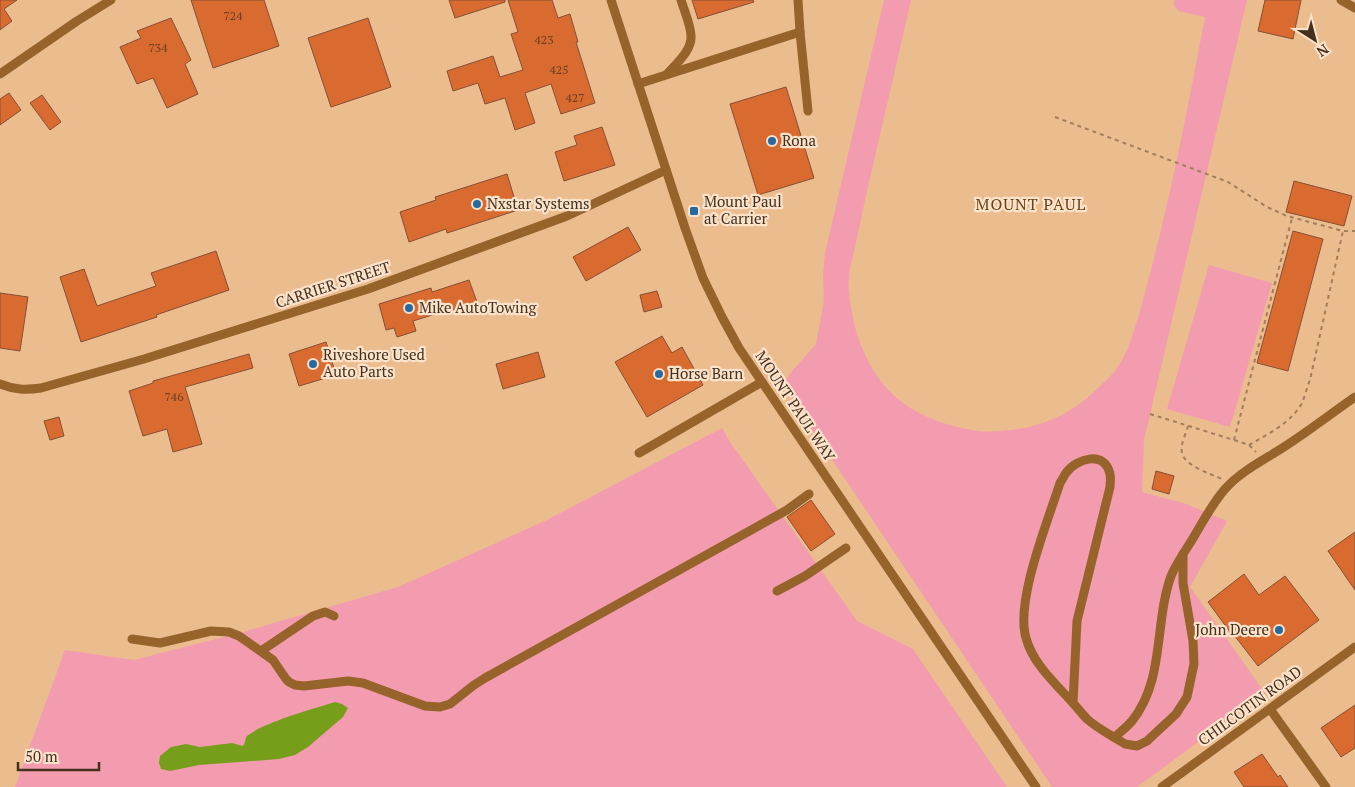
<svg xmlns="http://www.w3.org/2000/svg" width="1355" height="787" font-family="'PT Serif',serif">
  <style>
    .green { fill: #f39caf }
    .water { fill: #779e1b }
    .building { fill: #d96b30; stroke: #855036 }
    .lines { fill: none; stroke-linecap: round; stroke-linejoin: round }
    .path { stroke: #a17e5c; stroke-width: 2; stroke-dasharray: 4 4; stroke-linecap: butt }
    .minor { stroke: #96632b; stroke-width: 9 }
    .poi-dot { fill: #266a9f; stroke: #fae2cb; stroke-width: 2 }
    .labels { text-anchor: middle; stroke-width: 4.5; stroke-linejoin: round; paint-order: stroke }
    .number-label { font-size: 12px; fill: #683f22 }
    .poi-label { font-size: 15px; fill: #43301d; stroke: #fae2cb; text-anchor: start }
    .street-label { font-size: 15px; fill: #43301d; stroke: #fae2cb }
    .neighbourhood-label { font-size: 16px; letter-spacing: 1px; fill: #6b4315; stroke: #fae2cb }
  </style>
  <rect width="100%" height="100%" fill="#ebbc8e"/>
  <g class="green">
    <path d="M884,0H911C899,54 886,108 874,161C867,190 861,218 855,247C853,257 849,268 849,278C847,293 853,319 857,334C877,396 916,421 978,431C985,432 992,431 999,431C1039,429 1072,415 1100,386C1105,381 1110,377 1115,371C1131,351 1140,310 1147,285C1171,196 1188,107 1205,17L1179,11L1174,6V0H1247L1144,440L1142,492L1186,504L1227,521L1190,587L1265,693L1137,787H1052L782,385L792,371L816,344L824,301L823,276L825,253Z"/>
    <path d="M1209,265L1272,283L1230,427L1167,409Z"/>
    <path d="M722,428L730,442L857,621L913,649L1007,787H15L65,650L134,660L243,632L398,587L547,520Z"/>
  </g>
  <path class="water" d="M335,702L342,704L348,708L343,717L308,747L295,755L279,759L199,765L170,771L161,769L159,763L160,756L171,747L186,744L200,747L232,743L243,746L245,742L246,737C261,723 313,709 335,702Z"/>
  <g class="building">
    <path d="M0,0H17L4,9L12,21L0,30Z"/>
    <path d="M191,0H264L279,46L213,68Z"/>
    <path d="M449,0H505V2L455,18Z"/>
    <path d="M508,0H552L558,18L570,14L578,42H576L595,103L561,114L551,84L525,93L535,123L515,130L505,98L485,104L478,83L453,91L447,71L493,56L500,77L523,70L511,34L518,32Z"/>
    <path d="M692,0H753L754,2L698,19Z"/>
    <path d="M1265,0H1301L1293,39L1258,31Z"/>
    <path d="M171,18L191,60L185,64L198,94L167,108L153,78L137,84L120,47L141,38L137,31Z"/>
    <path d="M368,18L391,87L331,107L308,38Z"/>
    <path d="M786,87L814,178L758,195L730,104Z"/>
    <path d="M9,93L21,110L0,125V99Z"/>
    <path d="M42,95L61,122L50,130L30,103Z"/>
    <path d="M602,127L615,165L564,181L555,152L577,145L574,136Z"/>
    <path d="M507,174L518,210L447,233L446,229L409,242L400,212L436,200L435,197Z"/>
    <path d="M1294,181L1352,196L1344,226L1286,212Z"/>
    <path d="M628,227L641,250L586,281L573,257Z"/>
    <path d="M1293,231L1323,239L1288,371L1257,363Z"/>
    <path d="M216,251L229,290L156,315L157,317L81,342L60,277L84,269L97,306L156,286L151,273Z"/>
    <path d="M469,280L477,302L445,312V311L413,321L416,331L397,337L394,328L386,330L379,304L431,288L432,292Z"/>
    <path d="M657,291L662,307L644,312L640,295Z"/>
    <path d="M0,293L28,297L20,351L0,348Z"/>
    <path d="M662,336L672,353L682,347L703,385L647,417L615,362Z"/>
    <path d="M326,342L336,375L299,386L289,354Z"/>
    <path d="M538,352L545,377L503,389L496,364Z"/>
    <path d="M249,354L253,368L185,387L202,444L173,452L167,429L143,436L129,391L153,383V381Z"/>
    <path d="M59,417L64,436L50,440L44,421Z"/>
    <path d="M1156,471L1174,476L1169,494L1152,489Z"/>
    <path d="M811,500L835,534L811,551L787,517Z"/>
    <path d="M1355,532V590L1328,551Z"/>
    <path d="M1244,574L1259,595L1285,576L1319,620L1258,666L1231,631L1230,632L1208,602Z"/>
    <path d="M1355,705V748L1341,757L1321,728Z"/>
    <path d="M1262,754L1278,777L1280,775L1288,787H1244L1234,772Z"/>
  </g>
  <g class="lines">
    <g class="path">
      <path d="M1055,117L1228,182L1267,207L1287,216L1343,231H1355"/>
      <path d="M1150,414L1234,440L1249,445L1256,452"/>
      <path d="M1188,426C1186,434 1180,444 1182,453C1185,466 1211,474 1222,479"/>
      <path d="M1234,440L1292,218"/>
      <path d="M1249,445C1268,434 1291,423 1302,403C1305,396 1307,387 1310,380L1343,231"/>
    </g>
    <g class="minor">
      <path d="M611,0L685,228L703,278L722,317L739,348L1036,787"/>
      <path d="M798,0L800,32"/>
      <path d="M1341,0L1355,8"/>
      <path d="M668,73C677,63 692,50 691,36C691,26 684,10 681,0"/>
      <path d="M0,74L77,21L111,0"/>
      <path d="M638,84L800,32L808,111"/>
      <path d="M0,384C14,390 26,390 41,388L144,359L368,289L567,216L666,170"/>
      <path d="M639,453L762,382"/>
      <path d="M777,591L805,576L846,548"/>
      <path d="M132,639L160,643L211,631L229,632L239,636L273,660L286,679L289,682L295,685L304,686L348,681L363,683L425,706L440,707L450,704L474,685L485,678L787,510L809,494"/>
      <path d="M261,651L313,616L325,612L334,616"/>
      <path d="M1073,703L1077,621L1110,487C1110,483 1111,478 1110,474C1105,450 1077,458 1066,473C1064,476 1062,480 1060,483C1048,521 1015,601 1026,638C1033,664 1055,683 1072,702C1077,707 1082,714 1087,719C1098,729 1113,736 1125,744L1137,746L1147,741L1176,714L1187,697L1194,664L1193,641L1183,583V554"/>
      <path d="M1270,709L1326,787"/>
      <path d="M1115,737C1120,732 1127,727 1132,721C1165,680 1154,624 1171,576C1176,564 1185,551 1192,540C1202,523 1212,504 1225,489C1242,470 1266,459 1287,445C1310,430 1332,413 1355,397"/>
      <path d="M1162,787L1355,647"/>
    </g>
  </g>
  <g class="poi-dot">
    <circle cx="772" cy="141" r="5"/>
    <circle cx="477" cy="204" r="5"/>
    <rect x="689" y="206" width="10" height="10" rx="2.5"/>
    <circle cx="409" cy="308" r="5"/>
    <circle cx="313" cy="364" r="5"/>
    <circle cx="659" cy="374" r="5"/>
    <circle cx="1279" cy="630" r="5"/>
  </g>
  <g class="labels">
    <g class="number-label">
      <text x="233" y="20">724</text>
      <text x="544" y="44">423</text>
      <text x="158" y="52">734</text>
      <text x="559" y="74">425</text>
      <text x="575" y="102">427</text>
      <text x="174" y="401">746</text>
    </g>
    <g class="poi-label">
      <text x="782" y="146">Rona</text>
      <text x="704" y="207">Mount Paul<tspan x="704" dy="17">at Carrier</tspan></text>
      <text x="487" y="209">Nxstar Systems</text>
      <text x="419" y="313">Mike AutoTowing</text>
      <text x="323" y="360">Riveshore Used<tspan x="323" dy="17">Auto Parts</tspan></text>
      <text x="669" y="379">Horse Barn</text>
      <text x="1269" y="635" text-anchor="end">John Deere</text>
    </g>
    <g class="street-label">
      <text transform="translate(333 285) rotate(-18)" y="5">CARRIER STREET</text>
      <text transform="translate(795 406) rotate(56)" y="5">MOUNT PAUL WAY</text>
      <text transform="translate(1250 706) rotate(-36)" y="5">CHILCOTIN ROAD</text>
    </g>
    <g class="neighbourhood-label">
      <text x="1031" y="210">MOUNT PAUL</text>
    </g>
  </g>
  <g transform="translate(1315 40) rotate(144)" stroke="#fae2cb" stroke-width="4" paint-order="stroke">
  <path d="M0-4L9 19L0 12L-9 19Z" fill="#43301d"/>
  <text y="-8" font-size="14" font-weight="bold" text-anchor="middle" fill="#43301d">N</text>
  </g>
  <path d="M18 762v8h81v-8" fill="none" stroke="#43301d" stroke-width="2.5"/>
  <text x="25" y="762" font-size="15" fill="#43301d" stroke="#fae2cb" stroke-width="4" paint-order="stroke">50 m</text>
</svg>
